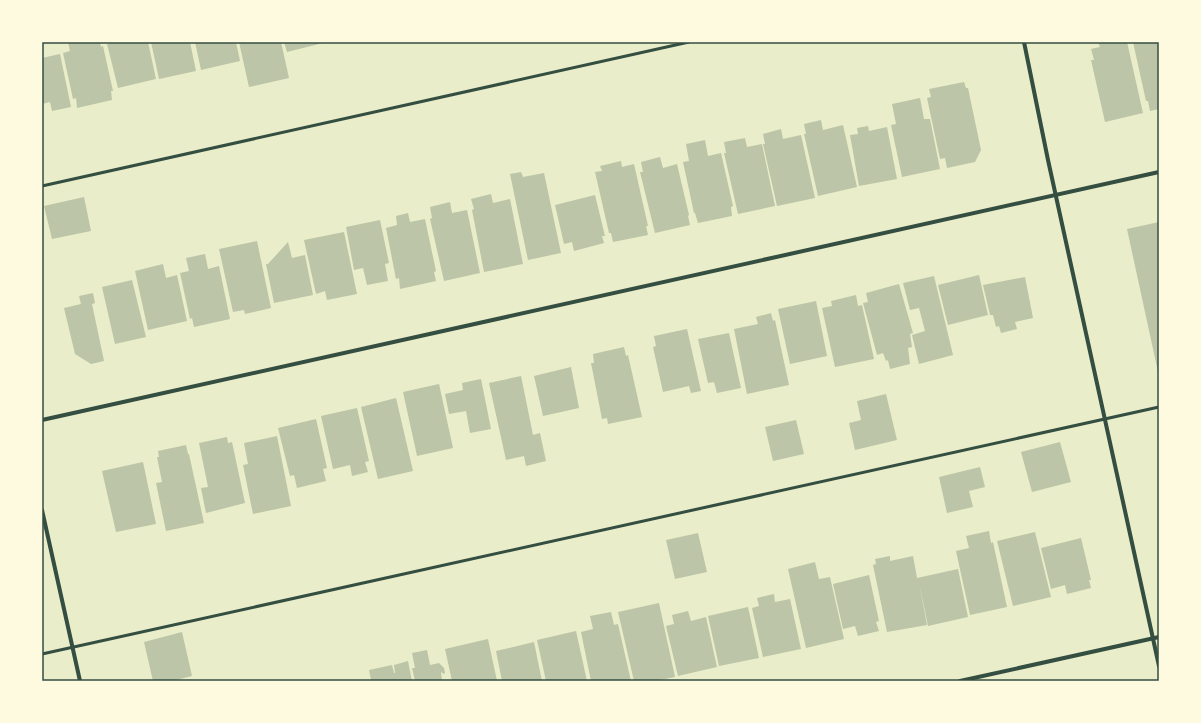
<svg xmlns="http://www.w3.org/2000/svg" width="1201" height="723" font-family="Raleway,sans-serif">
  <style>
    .building { fill: #bcc5a7 }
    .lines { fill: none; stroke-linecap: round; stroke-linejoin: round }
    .service { stroke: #344e41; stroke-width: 3 }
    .minor { stroke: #344e41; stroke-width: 4 }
    .neatline { fill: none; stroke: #344e41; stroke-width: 1.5 }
  </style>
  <rect width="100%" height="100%" fill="#e9edc9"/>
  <g class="building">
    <path d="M68,42H100L101,47L103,46L113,91H111L112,100L77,108L76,98L73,99L63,53L70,51Z"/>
    <path d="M111,42H148L156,79L118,88L107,44L111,43Z"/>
    <path d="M151,42H190L196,71L159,79Z"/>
    <path d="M195,42H236L240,61L201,70Z"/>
    <path d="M239,42H281L289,78L249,87Z"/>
    <path d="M284,42H322L323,43L287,52Z"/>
    <path d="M1098,42H1127L1143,113L1105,122L1091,60H1094L1091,49L1100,47Z"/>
    <path d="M1133,42H1159V109L1150,111L1148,101H1146Z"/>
    <path d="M60,54L71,107L52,111L50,102L42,104V58Z"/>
    <path d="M964,82L966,88H968L981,150L975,162L947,168L945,158L940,159L927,98L931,97L929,89Z"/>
    <path d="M920,98L924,119H930L940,169L902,177L891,125L896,124L892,104Z"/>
    <path d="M821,120L823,130L843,125L857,187L818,196L804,134H806L804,124Z"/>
    <path d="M868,126L869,131L887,127L897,179L859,186L850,135L858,134L857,128Z"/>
    <path d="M781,129L783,139L801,135L815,198L777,206L763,144H765L763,134Z"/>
    <path d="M745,138L747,147L762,144L775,206L738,214L724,153H726L724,142Z"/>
    <path d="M705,140L708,156L721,153L733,206L731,207L732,216L698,223L695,213H694L683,162L689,161L686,144Z"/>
    <path d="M660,157L663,168L677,164L689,215L688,216L690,225L655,233L640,172H643L641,162Z"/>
    <path d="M621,161L622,167L634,164L648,226H646L648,235L613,242L611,233H609L595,172L602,171L600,166Z"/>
    <path d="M521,172L523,177L544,173L561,253L528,260L510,174Z"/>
    <path d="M491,194L493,203L510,199L523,264L484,272L472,210L474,209L471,199Z"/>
    <path d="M595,195L605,236H602L604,243L574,251L572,242L564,244L555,205Z"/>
    <path d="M84,197L91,231L52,239L44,206Z"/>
    <path d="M450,202L452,213L467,210L480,273L444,281L430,219L432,218L430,207Z"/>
    <path d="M408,213L410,222L425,219L436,271L434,272L436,281L400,289L399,278L396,279L386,228L397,225L396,216Z"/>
    <path d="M380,220L389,263L385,264L388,281L367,285L363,268L354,270L346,227Z"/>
    <path d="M1159,222V372H1158L1127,229Z"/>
    <path d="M344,232L357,294L327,300L325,291L316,294L304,240Z"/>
    <path d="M257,241L271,308L245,314L244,310L233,312L219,249Z"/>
    <path d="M288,242L292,258L305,255L313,295L274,303L266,264H268Z"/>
    <path d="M205,254L208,269L219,266L230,319L194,327L192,318L190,319L180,273L189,271L186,258Z"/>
    <path d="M163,264L166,278L177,275L187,321L148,330L135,271Z"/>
    <path d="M979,275L988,315L948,325L938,285Z"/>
    <path d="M934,276L953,355L919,364L912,335L925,331L919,308L910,310L903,283Z"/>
    <path d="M1025,277L1033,318L1015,322L1017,329L1001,333L999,326L996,327L993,315H990L983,285Z"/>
    <path d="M132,280L146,337L115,344L102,287Z"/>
    <path d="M899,284L913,333L910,334L912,347L908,348L910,364L890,369L888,360L886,361L883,353L877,355L863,303L868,302L866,293Z"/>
    <path d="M93,293L95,303L92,304L104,361L91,364L75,354L64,308L81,304L79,296Z"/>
    <path d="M856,295L858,306L862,305L874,359L835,367L822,308L832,306L831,301Z"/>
    <path d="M816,301L827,356L790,364L778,309Z"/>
    <path d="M771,313L773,321L775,320L789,385L747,394L734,329L758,324L756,317Z"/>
    <path d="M687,329L701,391L691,393L689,386L663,392L653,347L656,346L654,336Z"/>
    <path d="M729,333L741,388L717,393L714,382L708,383L698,339Z"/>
    <path d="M624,347L626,356L628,355L642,417L608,424L607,418L602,419L591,363H594L593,354Z"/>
    <path d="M571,367L579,408L543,416L534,376Z"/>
    <path d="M521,376L533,435L540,433L546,461L526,466L524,456L506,460L489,383Z"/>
    <path d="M481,379L491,429L470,433L466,411L449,414L445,394L463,390L462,383Z"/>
    <path d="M439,384L453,448L417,456L403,392Z"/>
    <path d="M886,394L897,440L855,450L849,423L861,420L857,401Z"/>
    <path d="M396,398L413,471L378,479L361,407Z"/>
    <path d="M357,408L369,461L365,462L368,472L352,476L350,465L333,469L321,416Z"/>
    <path d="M316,419L327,468L323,469L326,481L297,488L294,475L290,476L278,428Z"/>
    <path d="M796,420L804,454L773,461L765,427Z"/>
    <path d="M277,436L291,506L253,514L243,465L248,464L244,443Z"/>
    <path d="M227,437L228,443L232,442L245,503L206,513L201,488L208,487L199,443Z"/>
    <path d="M1060,442L1071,482L1032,492L1021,452Z"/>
    <path d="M186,445L188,454H189L204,523L166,531L156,483L162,482L157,457H159L158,451Z"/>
    <path d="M143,462L156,524L116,532L102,471Z"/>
    <path d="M980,467L985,487L969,491L973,507L947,513L939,477Z"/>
    <path d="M989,531L991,543L993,542L1007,607L970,615L956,551L969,548L966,536Z"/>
    <path d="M1035,532L1051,597L1013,606L997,541Z"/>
    <path d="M698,533L707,572L675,579L666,540Z"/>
    <path d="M1081,538L1091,580H1089L1091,588L1067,594L1065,585L1051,589L1041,548Z"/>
    <path d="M890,556V561L913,556L917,578L958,569L968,617L928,626L919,582L927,625L887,632L873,565L876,564L875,559Z"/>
    <path d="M815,562L819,579L830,577L844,639L806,648L788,569Z"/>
    <path d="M869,575L879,621L876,622L879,631L858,636L855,626L843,629L833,584Z"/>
    <path d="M774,594L775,602L790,599L801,649L763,657L752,608L759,606L757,598Z"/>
    <path d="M659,603L675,677L655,681H634L618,612Z"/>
    <path d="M748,607L759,658L719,666L708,616Z"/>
    <path d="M688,611L691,621L706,617L717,667L678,676L666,626L674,624L672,615Z"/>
    <path d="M611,612L614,625L618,624L631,681H591L581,632L593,629L590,616Z"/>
    <path d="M576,631L587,681H546L537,640Z"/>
    <path d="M182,632L192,676L172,681H153L144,642Z"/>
    <path d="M488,639L497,681H452L445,649Z"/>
    <path d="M534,642L542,681H502L496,651Z"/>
    <path d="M427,650L430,665L439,663L444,668L445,673L444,674L441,672L442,681H415L412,668H415L412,653Z"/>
    <path d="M408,661L412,681H368L371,680L369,670L392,665L394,673H395L394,665Z"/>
  </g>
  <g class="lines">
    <g class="service">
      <path d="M42,186L689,42"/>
      <path d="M42,654L1159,407"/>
    </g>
    <g class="minor">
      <path d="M1024,42L1048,160L1159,666"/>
      <path d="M42,420L1159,172"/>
      <path d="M42,510L80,681"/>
      <path d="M960,681L1159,637"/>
    </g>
  </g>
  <rect width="1201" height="723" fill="none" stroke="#fefae0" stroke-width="86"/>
  <rect x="43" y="43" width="1115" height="637" class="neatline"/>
</svg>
